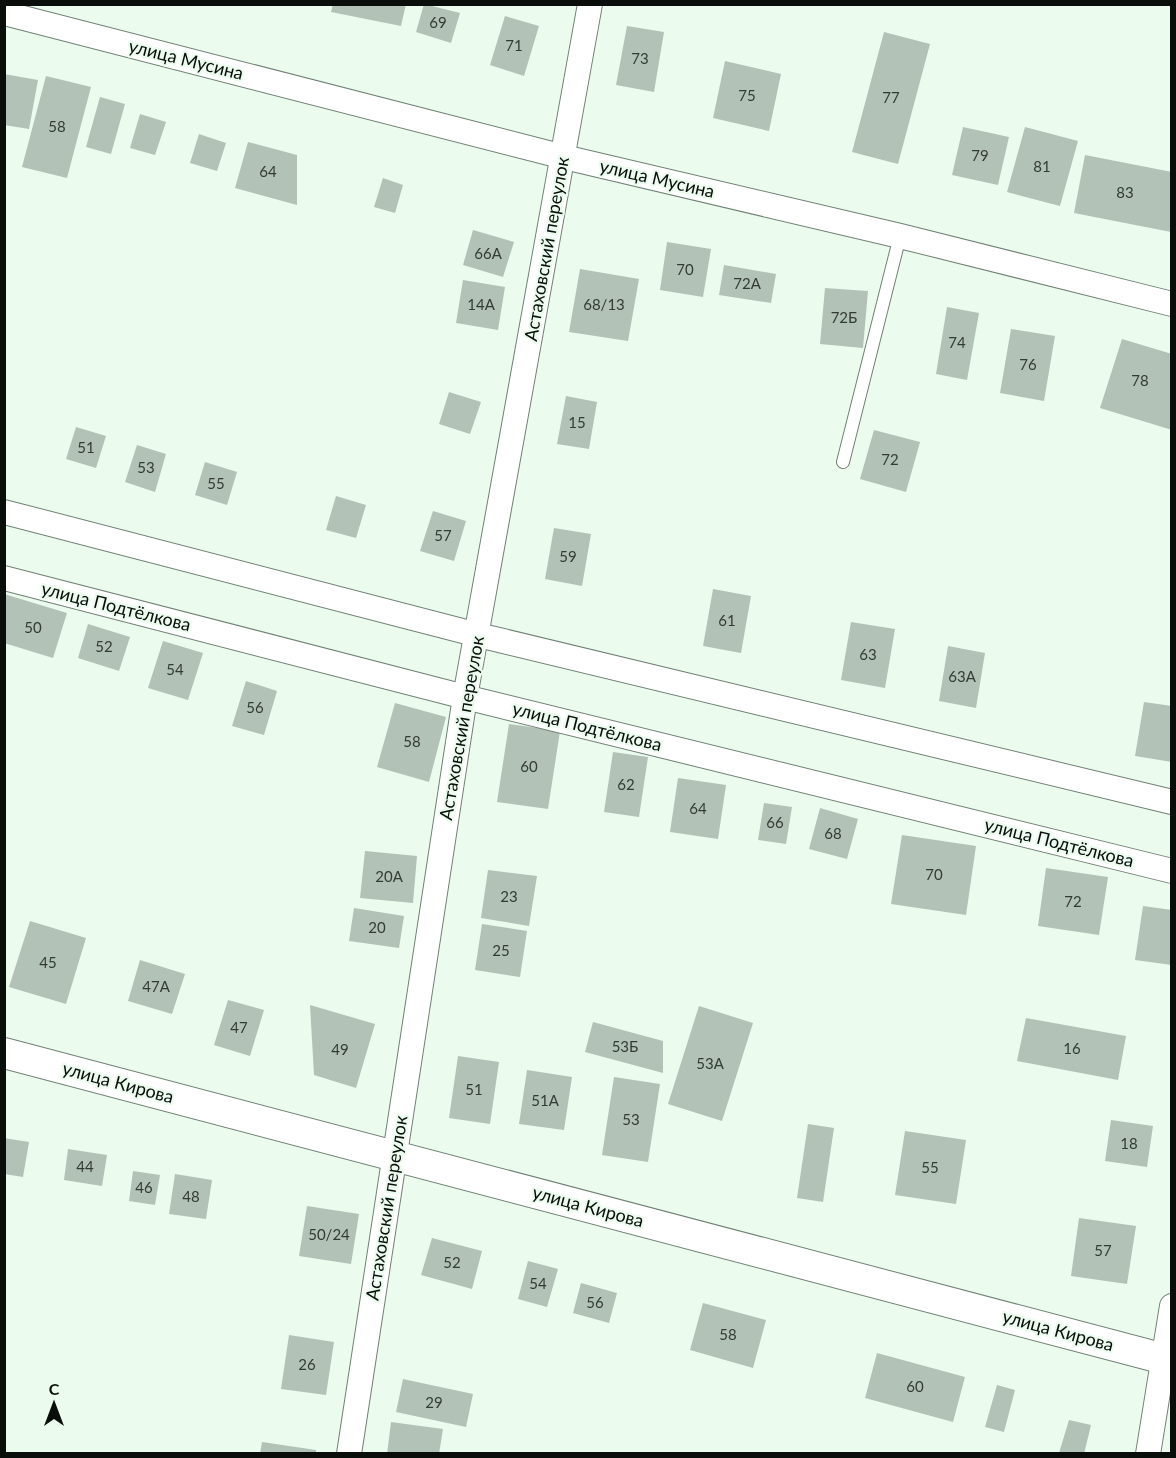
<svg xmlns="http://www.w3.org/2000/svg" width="1176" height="1458" font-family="Lato,sans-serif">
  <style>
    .building { fill: #b2c2b6 }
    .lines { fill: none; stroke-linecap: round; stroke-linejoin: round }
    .service-casing { stroke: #718075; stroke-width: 14 }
    .minor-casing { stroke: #718075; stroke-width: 26 }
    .tertiary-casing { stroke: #718075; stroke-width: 32 }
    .service { stroke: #fff; stroke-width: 12 }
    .minor { stroke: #fff; stroke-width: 24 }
    .tertiary { stroke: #fff; stroke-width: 30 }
    .labels { text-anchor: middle; stroke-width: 4.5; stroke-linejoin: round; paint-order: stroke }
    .number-label { font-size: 15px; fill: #333b35 }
    .street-label { font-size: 18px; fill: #090e0a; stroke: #ebfcef }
  </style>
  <rect width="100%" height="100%" fill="#ebfcef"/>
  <g class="building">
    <path d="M333,4H406L401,26L331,12Z"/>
    <path d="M424,4L460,13L451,43L416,32Z"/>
    <path d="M505,16L539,26L524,76L490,65Z"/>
    <path d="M627,26L664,32L654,92L616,85Z"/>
    <path d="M884,32L930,44L898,164L852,152Z"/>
    <path d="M725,61L781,74L769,131L713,118Z"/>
    <path d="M4,74L38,80L29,129L4,125Z"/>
    <path d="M46,76L91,87L67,178L22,167Z"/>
    <path d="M100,97L125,104L111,154L86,147Z"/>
    <path d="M140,114L166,122L155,155L130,148Z"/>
    <path d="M963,127L1009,137L998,185L952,175Z"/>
    <path d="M1025,127L1078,141L1060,206L1007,192Z"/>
    <path d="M199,134L226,143L217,171L190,163Z"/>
    <path d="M248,142L297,155V205L235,188Z"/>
    <path d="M1085,155L1172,172L1171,232L1074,213Z"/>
    <path d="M383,178L403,185L395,213L374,207Z"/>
    <path d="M473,230L514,242L503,277L463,265Z"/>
    <path d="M667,242L711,249L703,297L660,290Z"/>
    <path d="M724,265L776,274L771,303L719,295Z"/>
    <path d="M580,269L639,279L628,341L569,332Z"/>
    <path d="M463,280L505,287L498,330L456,323Z"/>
    <path d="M825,288L868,291L863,348L820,344Z"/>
    <path d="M947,307L979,313L967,380L936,374Z"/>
    <path d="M1011,329L1055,336L1044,401L1000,393Z"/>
    <path d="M1122,339L1172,354V430L1100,408Z"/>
    <path d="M449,392L481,402L470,434L439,424Z"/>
    <path d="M566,396L597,402L589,449L557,444Z"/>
    <path d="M76,427L106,436L96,468L66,459Z"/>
    <path d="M874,430L920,442L906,492L860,479Z"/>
    <path d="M137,445L166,454L155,492L125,482Z"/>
    <path d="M205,462L237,472L227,505L195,495Z"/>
    <path d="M336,496L366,505L356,538L326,530Z"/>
    <path d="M433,511L466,521L454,561L420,551Z"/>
    <path d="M554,528L591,534L582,586L545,579Z"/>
    <path d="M713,589L751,596L741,653L703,646Z"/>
    <path d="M4,594L67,613L53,658L4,643Z"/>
    <path d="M851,622L895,629L885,688L841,680Z"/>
    <path d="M88,624L130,637L119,671L78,658Z"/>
    <path d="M163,641L203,653L188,700L148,688Z"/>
    <path d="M948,646L985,653L976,708L939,701Z"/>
    <path d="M246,681L277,691L264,735L232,726Z"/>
    <path d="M1144,702L1172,706V762L1135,756Z"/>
    <path d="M395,703L446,717L429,782L377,767Z"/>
    <path d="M509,724L560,731L548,809L497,802Z"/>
    <path d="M613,752L648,757L639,817L604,812Z"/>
    <path d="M678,778L726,785L718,839L670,832Z"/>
    <path d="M764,803L792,807L786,844L758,840Z"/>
    <path d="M820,808L858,819L847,859L809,849Z"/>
    <path d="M902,835L976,846L966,915L891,904Z"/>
    <path d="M365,851L417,856L413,903L360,898Z"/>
    <path d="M1046,868L1108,877L1099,935L1038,926Z"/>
    <path d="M488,870L537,876L529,926L481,918Z"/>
    <path d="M1143,906L1172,910V965L1135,960Z"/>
    <path d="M354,908L404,916L399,948L349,941Z"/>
    <path d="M30,921L86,938L66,1004L9,987Z"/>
    <path d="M482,924L527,931L520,977L475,970Z"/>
    <path d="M140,960L185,974L172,1014L128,1001Z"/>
    <path d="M228,1000L264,1010L250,1056L214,1045Z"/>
    <path d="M310,1005L375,1024L356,1088L314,1075Z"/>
    <path d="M699,1006L753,1023L722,1121L668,1104Z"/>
    <path d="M1026,1018L1126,1036L1118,1080L1017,1061Z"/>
    <path d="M593,1022L663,1041V1073L585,1052Z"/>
    <path d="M458,1056L499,1062L490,1124L449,1118Z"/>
    <path d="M527,1070L572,1077L564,1130L519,1124Z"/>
    <path d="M614,1077L660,1084L648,1162L602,1155Z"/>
    <path d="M1111,1120L1153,1126L1147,1167L1105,1161Z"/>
    <path d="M808,1124L834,1128L823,1202L797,1198Z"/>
    <path d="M905,1131L966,1140L956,1204L895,1195Z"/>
    <path d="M4,1138L29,1142L23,1177L4,1174Z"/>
    <path d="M68,1149L107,1155L102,1186L64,1180Z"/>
    <path d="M133,1171L160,1175L155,1205L129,1201Z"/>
    <path d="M175,1174L212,1180L206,1219L169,1214Z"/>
    <path d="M307,1206L359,1214L351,1264L299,1256Z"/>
    <path d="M1079,1218L1136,1226L1127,1284L1071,1276Z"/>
    <path d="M432,1238L482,1251L472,1289L421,1275Z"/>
    <path d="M528,1261L558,1269L547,1307L518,1299Z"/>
    <path d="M581,1283L617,1293L609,1323L573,1313Z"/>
    <path d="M703,1303L766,1320L753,1368L690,1350Z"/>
    <path d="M289,1335L334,1342L326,1395L281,1389Z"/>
    <path d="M877,1353L965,1377L953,1422L865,1398Z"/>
    <path d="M403,1379L473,1394L466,1427L396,1412Z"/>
    <path d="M997,1385L1015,1390L1004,1432L985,1427Z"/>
    <path d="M1069,1420L1091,1425L1084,1454L1059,1453Z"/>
    <path d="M391,1422L443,1429L439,1454H387Z"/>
    <path d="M262,1442L316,1450V1454H260Z"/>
  </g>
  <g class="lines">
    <g class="service-casing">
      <path id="service" d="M843,462L900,236"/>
    </g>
    <g class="minor-casing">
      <g id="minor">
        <path d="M4,13L564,157L900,236L1172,304"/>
        <path d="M4,512L478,635L1172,802"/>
        <path d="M4,578L465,697L1172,871"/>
        <path d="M349,1454L465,697L590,4"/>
        <path d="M1148,1454L1172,1306"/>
      </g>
    </g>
    <g class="tertiary-casing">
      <path id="tertiary" d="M4,1053L1172,1361"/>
    </g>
    <use href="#service" class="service"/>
    <use href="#minor" class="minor"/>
    <use href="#tertiary" class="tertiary"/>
  </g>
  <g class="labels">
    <g class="number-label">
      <text x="438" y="28">69</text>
      <text x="514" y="51">71</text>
      <text x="640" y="64">73</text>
      <text x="747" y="101">75</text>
      <text x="891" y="103">77</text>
      <text x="57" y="132">58</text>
      <text x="980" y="161">79</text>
      <text x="1042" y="172">81</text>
      <text x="268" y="177">64</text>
      <text x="1125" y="198">83</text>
      <text x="488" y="259">66А</text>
      <text x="685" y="275">70</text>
      <text x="747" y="289">72А</text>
      <text x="481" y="310">14А</text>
      <text x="604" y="310">68/13</text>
      <text x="844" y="323">72Б</text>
      <text x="957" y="348">74</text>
      <text x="1028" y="370">76</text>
      <text x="1140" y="386">78</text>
      <text x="577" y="428">15</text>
      <text x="86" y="453">51</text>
      <text x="890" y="465">72</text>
      <text x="146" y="473">53</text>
      <text x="216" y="489">55</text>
      <text x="443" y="541">57</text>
      <text x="568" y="562">59</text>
      <text x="727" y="626">61</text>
      <text x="33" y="633">50</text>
      <text x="104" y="652">52</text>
      <text x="868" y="660">63</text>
      <text x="175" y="675">54</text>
      <text x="962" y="682">63А</text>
      <text x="255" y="713">56</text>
      <text x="412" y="747">58</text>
      <text x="529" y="772">60</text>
      <text x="626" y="790">62</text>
      <text x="698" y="814">64</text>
      <text x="775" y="828">66</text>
      <text x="833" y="839">68</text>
      <text x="934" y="880">70</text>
      <text x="389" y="882">20А</text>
      <text x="509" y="902">23</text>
      <text x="1073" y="907">72</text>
      <text x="377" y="933">20</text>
      <text x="501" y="956">25</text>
      <text x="48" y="968">45</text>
      <text x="156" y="992">47А</text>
      <text x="239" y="1033">47</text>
      <text x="625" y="1052">53Б</text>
      <text x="1072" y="1054">16</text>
      <text x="340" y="1055">49</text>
      <text x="710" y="1069">53А</text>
      <text x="474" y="1095">51</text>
      <text x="545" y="1106">51А</text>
      <text x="631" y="1125">53</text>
      <text x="1129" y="1149">18</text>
      <text x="85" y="1172">44</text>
      <text x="930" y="1173">55</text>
      <text x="144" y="1193">46</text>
      <text x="191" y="1202">48</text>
      <text x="329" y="1240">50/24</text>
      <text x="1103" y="1256">57</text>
      <text x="452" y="1268">52</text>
      <text x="538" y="1289">54</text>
      <text x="595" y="1308">56</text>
      <text x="728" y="1340">58</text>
      <text x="307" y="1370">26</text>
      <text x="915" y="1392">60</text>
      <text x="434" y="1408">29</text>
    </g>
    <g class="street-label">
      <text transform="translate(186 60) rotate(14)" y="6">улица Мусина</text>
      <text transform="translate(657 179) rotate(13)" y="6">улица Мусина</text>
      <text transform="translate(547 249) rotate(-80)" y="6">Астаховский переулок</text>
      <text transform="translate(116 607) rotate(14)" y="6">улица Подтёлкова</text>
      <text transform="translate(587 727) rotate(14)" y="6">улица Подтёлкова</text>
      <text transform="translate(462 728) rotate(-80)" y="6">Астаховский переулок</text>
      <text transform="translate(1059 843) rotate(14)" y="6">улица Подтёлкова</text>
      <text transform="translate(118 1083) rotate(15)" y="6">улица Кирова</text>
      <text transform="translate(588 1207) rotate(15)" y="6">улица Кирова</text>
      <text transform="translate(387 1208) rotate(-81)" y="6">Астаховский переулок</text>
      <text transform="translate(1058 1331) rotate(15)" y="6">улица Кирова</text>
    </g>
  </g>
  <rect width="1176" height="1458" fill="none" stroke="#090e0a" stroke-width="12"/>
  <g transform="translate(54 1404)" stroke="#ebfcef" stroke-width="4.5" paint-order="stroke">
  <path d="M0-4.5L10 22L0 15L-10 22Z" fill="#090e0a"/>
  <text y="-9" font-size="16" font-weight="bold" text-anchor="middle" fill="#090e0a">С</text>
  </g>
</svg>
